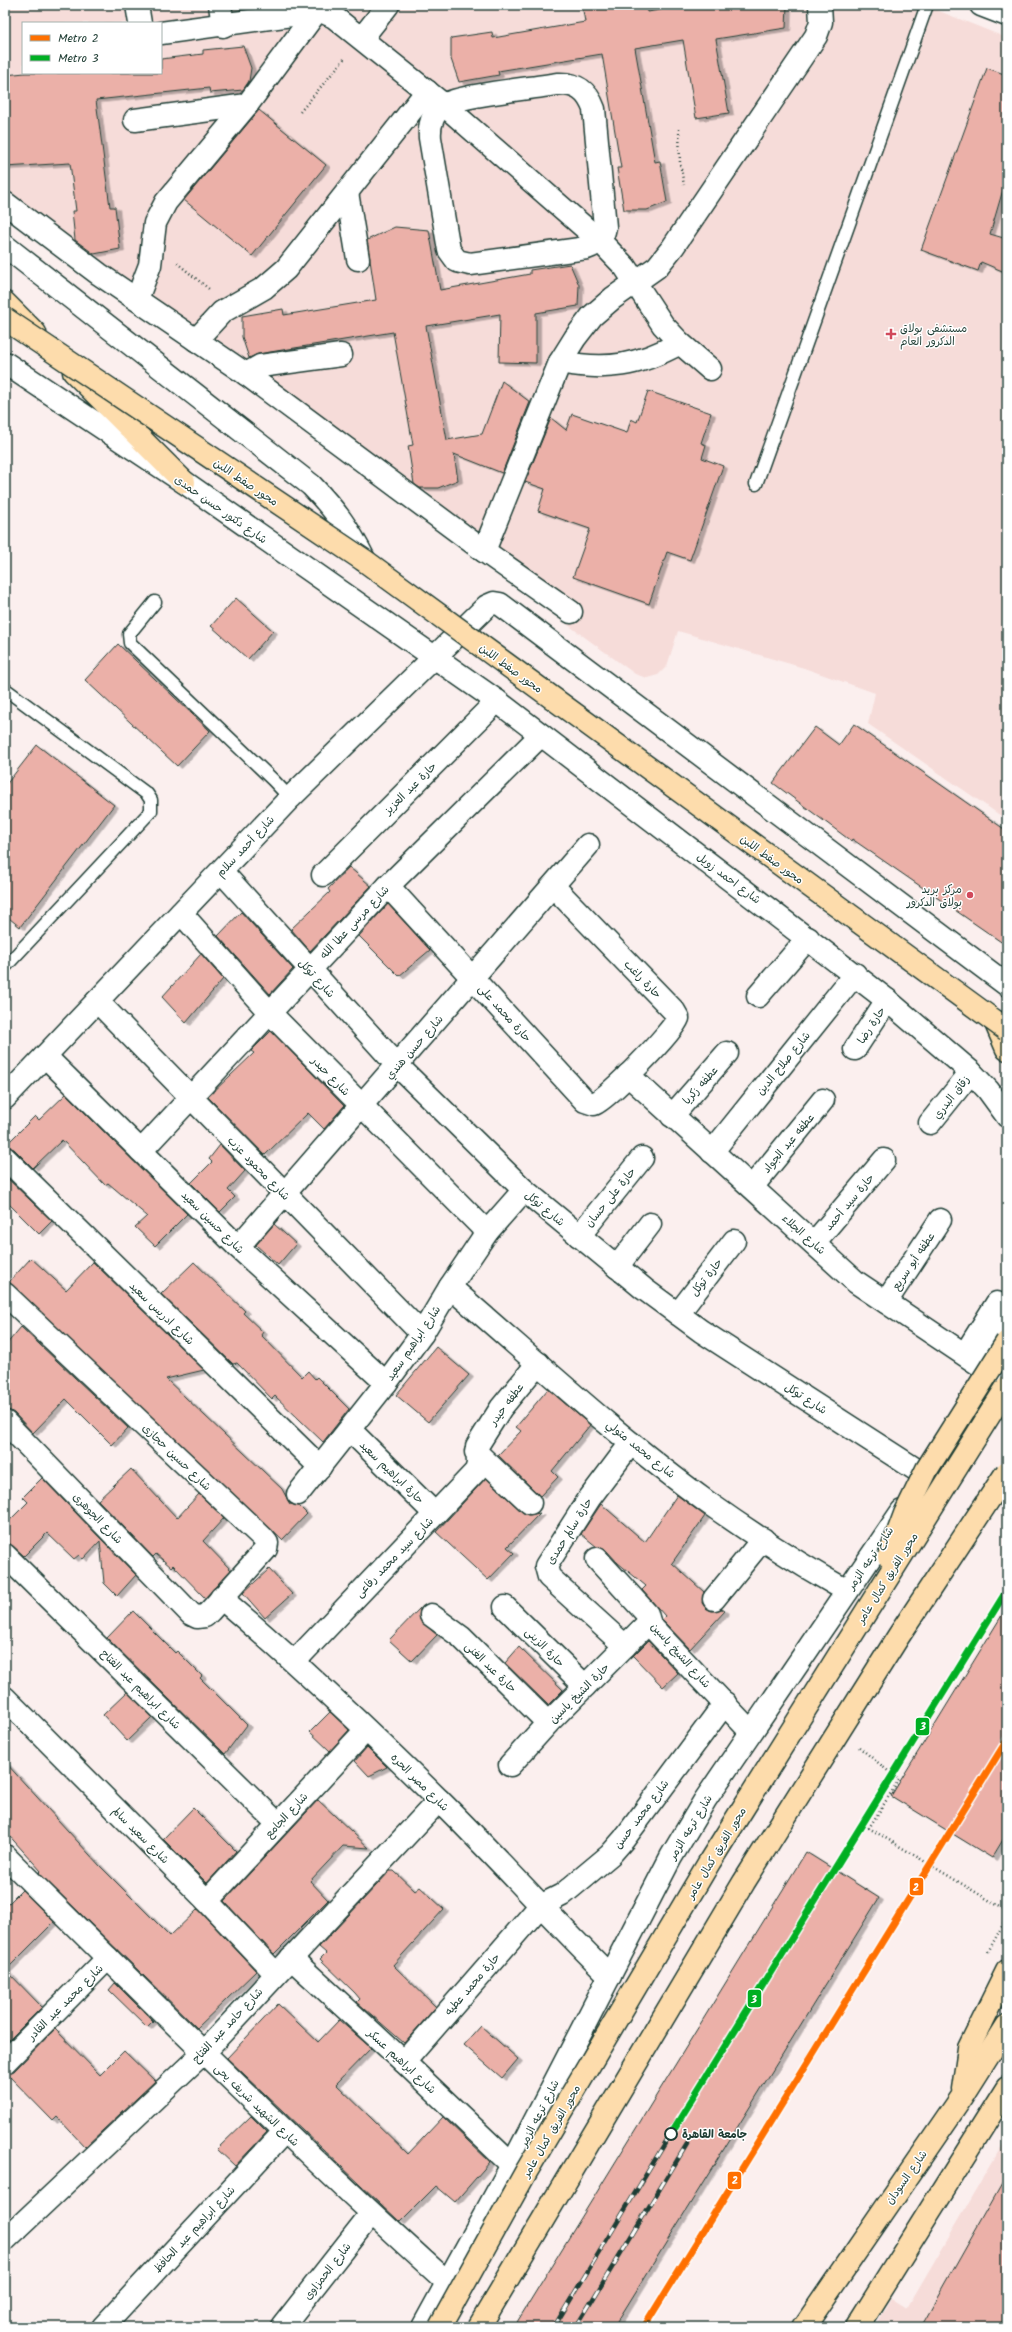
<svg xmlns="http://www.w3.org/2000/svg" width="1012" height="2332" font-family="Kalam,'Playpen Sans Arabic',sans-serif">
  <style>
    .built { fill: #f6dcd9; fill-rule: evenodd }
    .building { fill: #ebb0a8; stroke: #1f3d34; filter: url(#shadow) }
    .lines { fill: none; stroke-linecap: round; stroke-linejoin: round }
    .lane-casing { stroke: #1f3d34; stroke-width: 15 }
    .street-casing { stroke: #1f3d34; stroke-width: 25 }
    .secondary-casing { stroke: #1f3d34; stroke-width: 25 }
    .primary-casing { stroke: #1f3d34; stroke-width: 25 }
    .highway-casing { stroke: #1f3d34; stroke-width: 25 }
    .path { stroke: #1f3d34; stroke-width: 2.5; stroke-dasharray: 1 3; stroke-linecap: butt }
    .lane { stroke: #fff; stroke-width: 12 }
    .street { stroke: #fff; stroke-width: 22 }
    .secondary { stroke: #fff; stroke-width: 22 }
    .primary { stroke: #fddcac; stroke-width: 22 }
    .highway { stroke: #fddcac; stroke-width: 22 }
    .rail-casing { stroke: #1f3d34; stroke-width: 4.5 }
    .rail { stroke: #fff; stroke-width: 3; stroke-dasharray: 9; stroke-linecap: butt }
    .primary-bridge-casing { stroke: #1f3d34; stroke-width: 25; stroke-linecap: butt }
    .highway-bridge-casing { stroke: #1f3d34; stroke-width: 25; stroke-linecap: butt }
    .primary-bridge { stroke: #fddcac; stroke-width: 22 }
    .highway-bridge { stroke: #fddcac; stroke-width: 22 }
    .metro-1-casing { stroke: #fff; stroke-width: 10 }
    .metro-2-casing { stroke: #fff; stroke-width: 10 }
    .metro-1 { stroke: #ff7000; stroke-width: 7 }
    .metro-2 { stroke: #00af23; stroke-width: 7 }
    .poi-dot { fill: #d1495b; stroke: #fff; stroke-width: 1.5 }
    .stop-dot { fill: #fff; stroke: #1f3d34; stroke-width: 2 }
    .labels { text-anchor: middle; stroke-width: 3; stroke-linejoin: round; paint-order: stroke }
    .poi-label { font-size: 11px; fill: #1f3d34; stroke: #fff; text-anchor: start }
    .street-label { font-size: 11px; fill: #1f3d34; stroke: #fff }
    .stop-label { font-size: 11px; font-weight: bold; fill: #1f3d34; stroke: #fff; text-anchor: start }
    .line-badge { stroke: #fff; stroke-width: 1.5 }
    .badge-label { font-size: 11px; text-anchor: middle; font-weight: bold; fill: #fff }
  </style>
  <defs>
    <filter id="shadow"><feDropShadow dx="4.5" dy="2.5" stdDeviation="0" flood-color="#0004"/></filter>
  </defs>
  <rect width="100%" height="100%" fill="#fbefee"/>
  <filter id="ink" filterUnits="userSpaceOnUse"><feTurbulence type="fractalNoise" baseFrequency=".025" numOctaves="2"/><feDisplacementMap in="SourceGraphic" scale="8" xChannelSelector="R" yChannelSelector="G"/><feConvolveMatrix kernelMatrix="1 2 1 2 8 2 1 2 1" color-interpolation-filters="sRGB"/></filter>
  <g filter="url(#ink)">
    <g class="built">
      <path d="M5,5H924L1007,38V820L868,724L875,693L804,668L678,631L667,666L658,675L647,678L635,674L31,231L5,209ZM23,23H161V73H23Z"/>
      <path d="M1007,2137V2327H874L891,2298L907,2308Z"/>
    </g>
    <g class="building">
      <path d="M582,5H647L648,12L688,5H787L786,28L716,39L729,113L696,118L683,40L635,48L655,162L660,161L667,202L647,210H624L617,168H621L602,54L498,71L499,75L459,82L451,59V38L492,32L493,38L585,22Z"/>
      <path d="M243,46L251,68L249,81L243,90L210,93L209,88L96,100L110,207H115L120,249L94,254L75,240L72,211H76L70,163L5,167V75L25,73H161V59L203,54V50Z"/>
      <path d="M987,68L1007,75V176L990,234L1007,239V273L981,262L978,271L921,250Z"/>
      <path d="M259,110L326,165L252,256L184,200Z"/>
      <path d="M395,227L429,230L440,290L530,274V270L570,264L579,285L578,306L536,313V363L499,362L500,314L426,326L447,440L482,434L502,381L530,402L502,473L454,454L458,480L438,488H420L414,484L408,446L413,445L393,332L258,354L249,358L242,337V316L283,309L284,315L376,300L367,240Z"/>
      <path d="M648,391L711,413L701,443L706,445L702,458L723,466L690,560L667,552L649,604L573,577L590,529L538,511L545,489L525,482L551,418L566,430L572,414L627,433L631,419L637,422Z"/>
      <path d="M236,598L273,631L248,659L211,626Z"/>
      <path d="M118,644L210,731L177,766L85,680Z"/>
      <path d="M854,724L1007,831V946L852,839L851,841L773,783L815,727L839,745Z"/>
      <path d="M37,745L114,805L20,927L5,915V786Z"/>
      <path d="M349,867L371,886L310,951L291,929L330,892L328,889Z"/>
      <path d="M388,904L430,950L399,976L359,936Z"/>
      <path d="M241,912L293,969L270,994L218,936Z"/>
      <path d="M201,954L223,979L186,1023L162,997Z"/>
      <path d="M271,1031L344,1106L324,1129L308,1113L265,1155L208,1097L254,1053L251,1051Z"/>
      <path d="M66,1094L187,1214L155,1246L135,1227L147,1216L108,1183L105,1185L62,1140L33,1168L14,1149L5,1146L35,1116L39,1120Z"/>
      <path d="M220,1145L245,1171L228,1190L235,1197L220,1212L191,1183L212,1162L209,1159Z"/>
      <path d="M5,1176L52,1221L39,1234L5,1200Z"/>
      <path d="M274,1224L296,1244L278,1265L256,1245Z"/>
      <path d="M31,1258L66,1290L93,1262L204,1370L166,1379L282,1489L290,1504L299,1506L307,1514L282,1540L9,1282Z"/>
      <path d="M194,1262L245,1311L243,1313L263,1332L261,1335L302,1377L308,1371L315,1379L317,1377L349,1409L323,1442L275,1396L272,1399L237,1363L233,1364L161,1294Z"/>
      <path d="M21,1327L128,1428L112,1445L66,1399L33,1433L14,1413L5,1408V1346Z"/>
      <path d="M436,1347L469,1375L428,1422L396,1395Z"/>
      <path d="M548,1389L590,1425L552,1471L558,1477L540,1496L498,1455L521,1431L516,1427Z"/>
      <path d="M131,1469L177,1518L199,1494L224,1518L203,1541L231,1570L205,1598L173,1565L171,1567L156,1554L153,1557L98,1500Z"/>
      <path d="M42,1478L136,1575L117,1596L104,1583L100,1541L83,1559L79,1555L74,1559L47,1533L24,1556L13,1546L5,1543V1525L28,1502L23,1497Z"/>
      <path d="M486,1478L522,1512L528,1515L540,1513L507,1547L514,1553L488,1580L436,1532Z"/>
      <path d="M677,1495L705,1516L672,1563L704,1592L702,1603L706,1608L712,1611L722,1609L725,1611L690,1649L664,1622L662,1619L665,1616L642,1590L646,1586L618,1563L606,1550L597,1547L581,1534L601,1504L645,1542Z"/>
      <path d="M269,1569L292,1594L265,1618L243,1593Z"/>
      <path d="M1007,1607V1833L992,1858L891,1796Z"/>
      <path d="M420,1608V1620L437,1635L412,1661L389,1640Z"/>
      <path d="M133,1611L175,1653L177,1651L202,1676L200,1678L247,1725L225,1754L107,1638Z"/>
      <path d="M648,1641L678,1673L663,1687L633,1656Z"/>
      <path d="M519,1647L563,1690L548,1705L505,1663Z"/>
      <path d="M127,1692L152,1717L127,1741L103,1715Z"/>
      <path d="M330,1712L349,1730L330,1751L310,1732Z"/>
      <path d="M367,1747L387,1767L369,1776L355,1761Z"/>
      <path d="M5,1762L100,1866L170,1936L198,1909L256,1971L197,2028L39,1873L41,1871L5,1831Z"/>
      <path d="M318,1800L369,1848L343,1846L310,1881L328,1900L274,1954L224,1901Z"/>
      <path d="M193,1808L236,1851L207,1883L163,1839Z"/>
      <path d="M806,1852L879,1898L614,2327H514Z"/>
      <path d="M390,1871H394L415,1891L420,1887L444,1909L393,1965L436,2007L404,2043L357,2002L360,1999L355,1993L320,1959L326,1953L319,1947Z"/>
      <path d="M22,1890L54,1922L6,1970L42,2007L5,2044V1907Z"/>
      <path d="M115,1983L153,2021L147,2027L109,1990Z"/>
      <path d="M278,2004L318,2042L339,2020L371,2048L336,2084L408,2154L443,2117L490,2162L455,2202L436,2186L400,2222L227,2058Z"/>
      <path d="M481,2026L518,2059L502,2078L464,2045Z"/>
      <path d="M55,2029L100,2075L124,2051L155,2081L85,2147L57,2117L53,2121L7,2074L14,2071Z"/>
      <path d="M251,2116L267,2132L235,2166L217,2149Z"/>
      <path d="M1007,2175V2327H921Z"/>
    </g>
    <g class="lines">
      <g class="lane-casing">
        <g id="lane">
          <path d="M756,484L927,5"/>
          <path d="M155,602L129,634L130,643L273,780L290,798"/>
          <path d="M5,689L147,794L151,800V811L5,967"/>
        </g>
      </g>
      <g class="street-casing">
        <g id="street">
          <path d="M137,5L140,23"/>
          <path d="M220,5L223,26"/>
          <path d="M161,33L321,11L334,17L444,105L600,241L625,267L663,325L680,343L710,369"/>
          <path d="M362,38L388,5"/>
          <path d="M557,84C576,83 587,90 594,109L605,227C603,239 598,244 587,248L470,264L457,261L449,250L430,138C429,125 432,113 444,105C459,95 535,88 557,84Z"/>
          <path d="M135,120L247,105"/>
          <path d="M347,192L358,259"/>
          <path d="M5,203L99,274L246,374L484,551L571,612"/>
          <path d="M137,299L150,265L155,223L166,202L247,105L316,12"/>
          <path d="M196,340L222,312L264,288L286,269L427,91"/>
          <path d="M560,362C607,371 638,366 680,343"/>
          <path d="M5,363L184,482L497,701L887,1000L971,1072L988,1090L1007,1116"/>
          <path d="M246,374L260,366L341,355"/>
          <path d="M484,551L560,362L575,338L592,316L613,298L657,267L673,247L816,36L821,22L820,5"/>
          <path d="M222,872L397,1065L524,1190L644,1289L701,1331L926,1476"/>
          <path d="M323,875L497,701"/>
          <path d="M388,886L585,1101L594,1104C608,1098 673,1032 678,1018L674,1011L553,886"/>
          <path d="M181,913L269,1012L487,1232"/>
          <path d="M758,996L808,938"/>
          <path d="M97,1001L422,1334"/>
          <path d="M855,1049L887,1000"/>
          <path d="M45,1056L238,1247L386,1383"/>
          <path d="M628,1075L856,1282L995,1375"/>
          <path d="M5,1098L290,798L487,606L494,603L500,604L1007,985"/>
          <path d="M672,1116L727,1053"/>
          <path d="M930,1123L971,1072"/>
          <path d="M141,1151L388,886L541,735"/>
          <path d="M712,1152L855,974"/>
          <path d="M5,1158L320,1467"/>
          <path d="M752,1187L823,1100"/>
          <path d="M579,1236L642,1158"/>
          <path d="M814,1243L884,1160"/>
          <path d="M238,1247L588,845"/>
          <path d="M617,1267L650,1224"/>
          <path d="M450,1287C534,1359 616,1436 707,1502C752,1534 799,1564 847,1591"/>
          <path d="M5,1294L263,1538L267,1543L266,1549L210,1611L205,1616L197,1617L191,1614L5,1422"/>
          <path d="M886,1302L940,1220"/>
          <path d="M678,1314L734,1241"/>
          <path d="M965,1354L997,1303"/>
          <path d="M982,1366L1007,1314"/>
          <path d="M350,1430L435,1514"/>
          <path d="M476,1452L530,1503"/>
          <path d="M298,1494L386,1383L422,1334L450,1287L487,1232L524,1190"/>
          <path d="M5,1555L278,1824"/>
          <path d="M597,1559L647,1614L650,1625L751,1732"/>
          <path d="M221,1598C296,1662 368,1730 439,1800C497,1857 551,1918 610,1976"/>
          <path d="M714,1599L763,1539"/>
          <path d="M505,1607L585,1686"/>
          <path d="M431,1615L461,1637L548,1723"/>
          <path d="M625,1646L549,1577L546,1566L589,1499L631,1443"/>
          <path d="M295,1661L476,1471L478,1464L477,1446L501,1408L538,1363"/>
          <path d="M5,1698L207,1901L276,1974"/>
          <path d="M510,1765L548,1723L649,1622"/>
          <path d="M5,1856C150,2000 295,2145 447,2282"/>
          <path d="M207,1901L366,1730"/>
          <path d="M291,1958L404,2062L512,2165"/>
          <path d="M5,2062L108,1958"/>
          <path d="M404,2062L540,1906L562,1895L610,1855L624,1839L725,1703"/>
          <path d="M5,2240L203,2053L439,1800"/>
          <path d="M103,2327L285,2131"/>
          <path d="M282,2327L371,2214"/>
        </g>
      </g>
      <g class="secondary-casing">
        <g id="secondary">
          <path d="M981,5L1007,15"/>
          <path d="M5,246L311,485C336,511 349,529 365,561"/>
          <path d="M423,2327L512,2165L671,1857L705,1800L902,1511"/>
        </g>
      </g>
      <g class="primary-casing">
        <g id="primary">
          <path d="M5,303L35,333"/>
          <path d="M74,372L184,482"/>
          <path d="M963,2089L969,2048L1007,1971"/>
          <path d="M804,2327L962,2097L1007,2026"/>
          <path d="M857,2327L1007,2088"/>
        </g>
      </g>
      <g class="highway-casing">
        <path id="highway" d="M995,1021L1007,1049"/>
      </g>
      <g class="path">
        <path d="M466,5L469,8L494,5"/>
        <path d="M300,112L345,58"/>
        <path d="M679,129L680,163L684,185"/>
        <path d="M177,263L209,289"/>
        <path d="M859,1747L899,1780L869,1828L1007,1911"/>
        <path d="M988,1952L1007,1917"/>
      </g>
      <use href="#lane" class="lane"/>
      <use href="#street" class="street"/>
      <use href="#secondary" class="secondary"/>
      <use href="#primary" class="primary"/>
      <use href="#highway" class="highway"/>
      <g class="rail-casing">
        <g id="rail">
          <path d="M554,2327L670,2135"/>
          <path d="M576,2327L687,2144"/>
        </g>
      </g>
      <use href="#rail" class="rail"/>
      <g class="primary-bridge-casing">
        <path id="primary-bridge" d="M5,319L365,561L1007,1030"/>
      </g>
      <g class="highway-bridge-casing">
        <g id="highway-bridge">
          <path d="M889,1557L905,1514L927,1469L1007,1342"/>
          <path d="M440,2327L526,2172L710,1861L1007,1387"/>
          <path d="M479,2327L744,1882L898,1637L1007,1472"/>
        </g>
      </g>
      <use href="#primary-bridge" class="primary-bridge"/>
      <use href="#highway-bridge" class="highway-bridge"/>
      <g class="metro-1-casing">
        <path id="metro-1" d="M644,2327L1007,1740"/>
      </g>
      <g class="metro-2-casing">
        <path id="metro-2" d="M670,2135L1007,1590"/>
      </g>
      <use href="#metro-1" class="metro-1"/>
      <use href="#metro-2" class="metro-2"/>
    </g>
  </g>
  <g class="poi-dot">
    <path d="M889 328h4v4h4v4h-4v4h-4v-4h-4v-4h4z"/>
    <circle cx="970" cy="895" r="4"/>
  </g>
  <circle class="stop-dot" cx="671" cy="2134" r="6"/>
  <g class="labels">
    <g class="poi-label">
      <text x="900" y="332">مستشفى بولاق<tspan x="900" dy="13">الدكرور العام</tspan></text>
      <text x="962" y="893" text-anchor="end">مركز بريد<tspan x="962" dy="13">بولاق الدكرور</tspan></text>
    </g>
    <g class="street-label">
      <text transform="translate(246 482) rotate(34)" y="4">محور صفط اللبن</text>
      <text transform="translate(221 509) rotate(35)" y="4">شارع دكتور حسن حمدى</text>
      <text transform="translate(511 668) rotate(36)" y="4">محور صفط اللبن</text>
      <text transform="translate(410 788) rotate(-45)" y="4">حارة عبد العزيز</text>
      <text transform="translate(245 846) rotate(-47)" y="4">شارع أحمد سلام</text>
      <text transform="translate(772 859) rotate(36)" y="4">محور صفط اللبن</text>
      <text transform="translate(729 878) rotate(37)" y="4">شارع احمد زويل</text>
      <text transform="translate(354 922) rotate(-47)" y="4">شارع مرسى عطا الله</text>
      <text transform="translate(317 978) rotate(48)" y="4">شارع توكل</text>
      <text transform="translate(643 979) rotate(46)" y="4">حارة راغب</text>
      <text transform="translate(505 1013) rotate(48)" y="4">حارة محمد على</text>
      <text transform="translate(871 1025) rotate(-57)" y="4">حارة رضا</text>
      <text transform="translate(414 1047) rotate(-49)" y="4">شارع حسن هندي</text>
      <text transform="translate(783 1063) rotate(-51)" y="4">شارع صلاح الدين</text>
      <text transform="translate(331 1076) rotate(46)" y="4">شارع حيدر</text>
      <text transform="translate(700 1085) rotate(-48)" y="4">عطفه زكريا</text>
      <text transform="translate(951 1097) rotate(-52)" y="4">زقاق البدري</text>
      <text transform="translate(788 1143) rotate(-50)" y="4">عطفه عبد الجواد</text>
      <text transform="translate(259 1168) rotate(46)" y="4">شارع محمود عزب</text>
      <text transform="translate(610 1197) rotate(-51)" y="4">حارة على حسان</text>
      <text transform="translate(849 1202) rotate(-50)" y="4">حارة سيد أحمد</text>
      <text transform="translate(545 1208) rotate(40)" y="4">شارع توكل</text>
      <text transform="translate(213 1222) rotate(45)" y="4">شارع حسين سعيد</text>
      <text transform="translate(804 1234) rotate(42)" y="4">شارع الجلاء</text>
      <text transform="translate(913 1261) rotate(-56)" y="4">عطفه أبو سريع</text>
      <text transform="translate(706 1277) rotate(-52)" y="4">حارة توكل</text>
      <text transform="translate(162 1313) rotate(44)" y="4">شارع ادريس سعيد</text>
      <text transform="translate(413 1343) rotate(-56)" y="4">شارع ابراهيم سعيد</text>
      <text transform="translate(806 1398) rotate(33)" y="4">شارع توكل</text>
      <text transform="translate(506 1404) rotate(-53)" y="4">عطفه حيدر</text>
      <text transform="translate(641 1449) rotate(39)" y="4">شارع محمد متولي</text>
      <text transform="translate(177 1457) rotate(44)" y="4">شارع حسين حجازى</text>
      <text transform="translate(392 1472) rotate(44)" y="4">حارة ابراهيم سعيد</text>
      <text transform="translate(98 1518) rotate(46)" y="4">شارع الجوهرى</text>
      <text transform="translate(569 1531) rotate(-58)" y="4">حارة سالم حمدى</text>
      <text transform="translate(394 1557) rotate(-46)" y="4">شارع سيد محمد رفاعى</text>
      <text transform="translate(870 1558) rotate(-56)" y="4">شارع ترعه الزمر</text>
      <text transform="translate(887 1578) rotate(-58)" y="4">محور الفريق كمال عامر</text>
      <text transform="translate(545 1647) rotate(45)" y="4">حارة الزينى</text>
      <text transform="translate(681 1655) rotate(48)" y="4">شارع الشيخ ياسين</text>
      <text transform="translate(491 1667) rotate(44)" y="4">حارة عبد الغنى</text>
      <text transform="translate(141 1689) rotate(45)" y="4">شارع ابراهيم عبد الفتاح</text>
      <text transform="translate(579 1693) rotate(-45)" y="4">حارة الشيخ ياسين</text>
      <text transform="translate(420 1782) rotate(45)" y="4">شارع مصر الحره</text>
      <text transform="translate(641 1814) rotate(-53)" y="4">شارع محمد حسن</text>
      <text transform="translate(286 1815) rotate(-47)" y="4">شارع الجامع</text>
      <text transform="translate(690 1827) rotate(-59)" y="4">شارع ترعه الزمر</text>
      <text transform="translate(141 1835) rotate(45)" y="4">شارع سعيد سالم</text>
      <text transform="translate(716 1853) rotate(-59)" y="4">محور الفريق كمال عامر</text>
      <text transform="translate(472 1984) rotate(-49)" y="4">حارة محمد عطيه</text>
      <text transform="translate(65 2002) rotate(-45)" y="4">شارع محمد عبد القادر</text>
      <text transform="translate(227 2025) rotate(-47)" y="4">شارع حامد عبد الفتاح</text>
      <text transform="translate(402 2061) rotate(43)" y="4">شارع ابراهيم عسكر</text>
      <text transform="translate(257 2105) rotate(44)" y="4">شارع الشهيد شريف يحى</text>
      <text transform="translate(539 2113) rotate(-63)" y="4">شارع ترعه الزمر</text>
      <text transform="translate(551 2131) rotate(-60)" y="4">محور الفريق كمال عامر</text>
      <text transform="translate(906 2177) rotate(-55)" y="4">شارع السودان</text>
      <text transform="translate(194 2229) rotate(-47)" y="4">شارع ابراهيم عبد الحافظ</text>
      <text transform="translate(327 2271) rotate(-52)" y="4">شارع الحمزاوى</text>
    </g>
    <g class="stop-label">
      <text x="682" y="2138">جامعة القاهرة</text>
    </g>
  </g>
  <g class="line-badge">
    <rect x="915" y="1717" width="15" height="19" rx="4" fill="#00af23"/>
    <rect x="909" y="1877" width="15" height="19" rx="4" fill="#ff7000"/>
    <rect x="747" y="1989" width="15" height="19" rx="4" fill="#00af23"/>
    <rect x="727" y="2171" width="15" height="19" rx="4" fill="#ff7000"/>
  </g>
  <g class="badge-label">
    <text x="923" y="1730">3</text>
    <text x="916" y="1891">2</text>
    <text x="754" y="2003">3</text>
    <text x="735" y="2184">2</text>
  </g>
  <rect width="1012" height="2332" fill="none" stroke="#fff" stroke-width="20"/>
  <rect x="10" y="10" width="992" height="2312" fill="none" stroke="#1f3d34" stroke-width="1.5" filter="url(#ink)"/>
  <rect x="22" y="22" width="140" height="52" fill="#ffffff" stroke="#a5b1ae"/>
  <rect x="30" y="35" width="20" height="6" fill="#ff7000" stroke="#a5b1ae"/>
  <text x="58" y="42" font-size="12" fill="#1f3d34">Metro 2</text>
  <rect x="30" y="55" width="20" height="6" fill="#00af23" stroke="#a5b1ae"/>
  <text x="58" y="62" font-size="12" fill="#1f3d34">Metro 3</text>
</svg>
